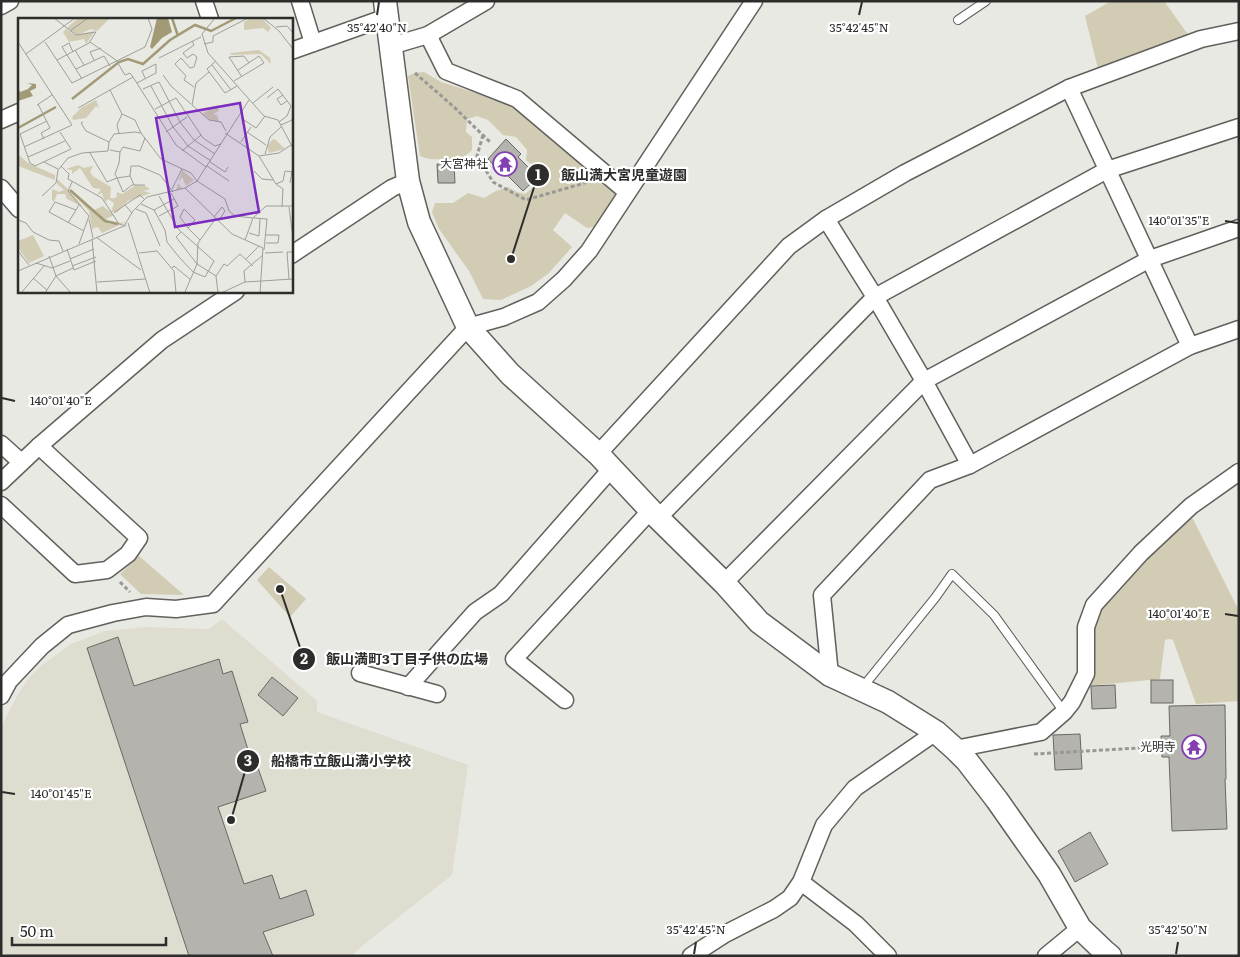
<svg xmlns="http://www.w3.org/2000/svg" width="1240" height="957" font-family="Literata,'Noto Sans JP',serif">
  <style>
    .built { fill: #dfdcd0 }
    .green { fill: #d1ccb3 }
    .building { fill: #b4b3ae; stroke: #686863 }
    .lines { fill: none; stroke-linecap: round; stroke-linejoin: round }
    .lane-casing { stroke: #61605c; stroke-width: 10 }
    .street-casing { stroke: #61605c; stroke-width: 19 }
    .secondary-casing { stroke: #61605c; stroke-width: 25 }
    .path { stroke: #989894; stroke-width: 3; stroke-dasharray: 4 2.5; stroke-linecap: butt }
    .lane { stroke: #fff; stroke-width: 8 }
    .street { stroke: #fff; stroke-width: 16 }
    .secondary { stroke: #fff; stroke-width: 22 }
    .ticks { fill: none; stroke: #2d2d2b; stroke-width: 2 }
    .labels { text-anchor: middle; stroke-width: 4.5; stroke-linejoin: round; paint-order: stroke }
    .poi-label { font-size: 12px; fill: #2d2d2b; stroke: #fff; text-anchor: end }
    .inset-river { fill: none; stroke: #a19a75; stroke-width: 2.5 }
    .inset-road { fill: none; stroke: #9e9e9a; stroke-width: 1 }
    .view { fill: #7b2cbf; fill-opacity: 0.15; stroke: #7b2cbf; stroke-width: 2.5 }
    .inset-edge { fill: none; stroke: #2d2d2b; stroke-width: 2.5 }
    .ticks-label { font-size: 12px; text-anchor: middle; fill: #2d2d2b; stroke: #fff; stroke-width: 4.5; stroke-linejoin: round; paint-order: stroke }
    .leader { fill: none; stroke: #2d2d2b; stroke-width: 2 }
    .callout-dot { fill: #2d2d2b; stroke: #fff; stroke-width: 2 }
    .mark-label { font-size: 15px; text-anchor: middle; font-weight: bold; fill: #fff }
    .callout-label { font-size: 14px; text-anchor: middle; font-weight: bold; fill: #2d2d2b; stroke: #fff; stroke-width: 4.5; stroke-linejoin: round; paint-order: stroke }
  </style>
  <rect width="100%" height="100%" fill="#e9e9e4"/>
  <path class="built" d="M222,619L317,701V712L468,765L452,875L357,950L352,956H8L1,951V727L17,696L28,679L41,666L71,644L105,631L146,627L209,629Z"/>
  <g class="green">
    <path d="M1111,1H1164L1189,36L1098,69L1085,16Z"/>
    <path d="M424,72L441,82L514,105L618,191L594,227L587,228L565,213L553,230L572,247L549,273L531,286L501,300L483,299L469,271L439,229L432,212L435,203H453L468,193L484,198L496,191L508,187L517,192L525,194L544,178L539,171L526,160L527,150L516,137L503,135L488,120L477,116L467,119L466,132L472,137V150C470,152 468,154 466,155C458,161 428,161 420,156L408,76L415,73Z"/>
    <path d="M1186,518L1193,519L1239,611V701L1196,704L1173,640L1169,639L1165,640L1160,679L1087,686L1091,631L1100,606Z"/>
    <path d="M139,556L184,595L141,594L120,574Z"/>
    <path d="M269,567L306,599L290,617L257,580Z"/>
  </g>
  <g class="building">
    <path d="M506,139L521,154L518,157L538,177L523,191L504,172L502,174L488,159Z"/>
    <path d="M454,163L455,183H438L437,164Z"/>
    <path d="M118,637L134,686L219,659L223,674L232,671L248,722L240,724L254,769L258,768L266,791L218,807L244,884L272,875L280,899L306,890L314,915L263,932L273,956H189L87,648Z"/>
    <path d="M272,677L298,698L283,716L258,695Z"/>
    <rect x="1151" y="680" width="22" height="23"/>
    <path d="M1115,685L1116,708L1092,709L1091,686Z"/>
    <path d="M1225,705L1226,779H1225L1227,829L1172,831L1169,757H1162L1161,736H1170L1169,706Z"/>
    <path d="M1080,734L1082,769L1055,770L1053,735Z"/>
    <path d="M1090,832L1108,864L1075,882L1058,851Z"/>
  </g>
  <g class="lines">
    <g class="lane-casing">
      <g id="lane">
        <path d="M958,20L986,1"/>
        <path d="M862,688L935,598L952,574L994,615L1064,712"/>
      </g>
    </g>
    <g class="street-casing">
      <g id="street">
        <path d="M204,1L210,19"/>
        <path d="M300,1L313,43"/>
        <path d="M1,6L10,1"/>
        <path d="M428,35L446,71L517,99L627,192"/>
        <path d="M391,46L428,35L486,1"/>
        <path d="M291,51L387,17"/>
        <path d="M1069,88L1190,346"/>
        <path d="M1,120L19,112"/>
        <path d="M1,188L19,209"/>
        <path d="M826,219L875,297L924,381L970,465"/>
        <path d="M291,255L392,188L408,181"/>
        <path d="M1,444L21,462"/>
        <path d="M598,454L789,246L826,219L905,173L1069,88L1201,39L1239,31"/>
        <path d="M1,482L39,446L162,340L236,291"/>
        <path d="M1,505L75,574L107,570L128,554L139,538L39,446"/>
        <path d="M658,518L875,297L1107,170L1239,127"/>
        <path d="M724,583L924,381L1150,259L1239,228"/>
        <path d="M360,673L437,694"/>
        <path d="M830,675L822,595L930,480L970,465L1190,346L1239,329"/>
        <path d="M408,687L475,612L501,594L612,468"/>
        <path d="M1,696L9,681L42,646L68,625L113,613L146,607L176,609L213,604L468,327L504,317L538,302L564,279L589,251L754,1"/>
        <path d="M565,700L514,659L651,510"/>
        <path d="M955,749L1041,732L1064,712L1072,702L1086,674V627L1094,605L1141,553L1191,506L1239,472"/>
        <path d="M801,882L856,924L888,956"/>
        <path d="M691,956L725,934L774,909L790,898L801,882L824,825L855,788L936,732"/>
        <path d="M1046,956L1080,928"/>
      </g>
    </g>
    <g class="secondary-casing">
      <path id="secondary" d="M385,1L408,181L419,222L468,327L510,374L598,454L658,518L724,583L759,622L830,675L888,702L936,732L955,749L967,761L997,800L1049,874L1080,928L1104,951L1110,956"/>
    </g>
    <g class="path">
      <path d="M415,73L454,107L490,142"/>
      <path d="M483,135L477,156L493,182L526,200L588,182"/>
      <path d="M120,582L130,592"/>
      <path d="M1034,754L1157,747"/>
    </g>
    <use href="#lane" class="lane"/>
    <use href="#street" class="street"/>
    <use href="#secondary" class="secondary"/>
  </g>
  <path class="ticks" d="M377,15L379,2M859,15L862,2M1225,221L1238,223M2,398L15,401M1225,614L1238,616M2,792L15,794M694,954L696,942M1176,954L1178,942"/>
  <defs>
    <g id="temple-ring" transform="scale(1.25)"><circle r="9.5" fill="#fff" stroke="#833eb1" stroke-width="1.5"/><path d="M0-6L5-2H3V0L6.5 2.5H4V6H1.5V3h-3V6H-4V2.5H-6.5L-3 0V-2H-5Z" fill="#833eb1"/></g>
  </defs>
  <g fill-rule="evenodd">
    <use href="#temple-ring" x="505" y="164"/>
    <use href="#temple-ring" x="1194" y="747"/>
  </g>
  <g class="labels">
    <g class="poi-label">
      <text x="488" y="168">大宮神社</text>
      <text x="1176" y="751">光明寺</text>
    </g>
  </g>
  <g transform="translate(18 18)">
    <rect width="275" height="275" fill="#e9e9e4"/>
    <path d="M60,0H92L79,13L73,11L59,17L49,10ZM233,0H244L253,10L250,14L245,10L226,12V4ZM48,11L57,17L77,13L68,26L66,21L51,24L45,14ZM241,32L252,40L253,46L243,36L214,37L212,35ZM78,82L81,90L78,88L68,100L55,102L54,99L64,89ZM199,87L201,93L195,96L199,97L201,103H194L184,96ZM255,121L258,122L267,131L251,135L249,128ZM0,136L10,145L37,157V162L0,148ZM60,147L66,150L75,148L72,154L76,159L93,169L92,180H98L99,174L104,176L118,167L127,168L132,171L125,173L133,175L110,183L99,194H93L96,185L90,181L87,184L84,175L79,177L83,171L75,170L62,150L54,156V152L48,151ZM164,152L176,162L168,168L164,159L160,165L164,170L158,172ZM39,161L49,170L65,189L49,181L47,176H39L36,184L34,182V171L41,174L46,172L39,166ZM51,172L76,192L85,188L96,197L88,201L91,206L108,204L84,215L80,209L74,211L71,193ZM15,217L26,238L11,245L0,230V223Z" fill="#d1ccb3"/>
    <path d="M139,0H150L154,14L144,20L134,31L132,29ZM9,65L18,66V70L12,73L15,78L0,83V70L2,74L10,71L14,67Z" fill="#a19a75"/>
    <path class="inset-river" d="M154,0L160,18M54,81L101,44L110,41L125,46L152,22L177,7L193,13L218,0M0,110L38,89M52,172L87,203L100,206"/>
    <path class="inset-road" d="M36,0L58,17L78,14L71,25L39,42M197,0L184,16L190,35L246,98L260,102L275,130M245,0L261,13L275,31M258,9L269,8L275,15M52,13L70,0M174,23L176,27L165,35L169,40L175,36L179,39L176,49L172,50L163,40L157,46L168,58L166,62L176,69M0,24L54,107L6,129M27,24L54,65L127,29L134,11L130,0M186,26L195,24V18L230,0M57,32L66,47M55,34L51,25L44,29L64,61M8,36L57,0M141,40L183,19M76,42L72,34L83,30M198,43L189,51L207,75L219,68M194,47L213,72M58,51L86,38L92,48M191,54L178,65L174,87L191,102L203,104L208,113M145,57L153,68L173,86M115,59L158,127L188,149M224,59L211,39L226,38L231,45M216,63L246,45L241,38L220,52M119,65L138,55V46L124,53L127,60M133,68L155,109L170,128L193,143M125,71L141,64L162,104L176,122L197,136M92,72L104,96L117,102L123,115M265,77L259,81L263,87L269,83M249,80L260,71L273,88L269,98L261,104M235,85L255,69M20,86L32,110L23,115L26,121M19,87L34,77M60,90L115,59L112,55L107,57L98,42L72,24M137,91L158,80L185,120L197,128L203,126M223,100L238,110L247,98M29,103L2,116L12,145L17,148L53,131L42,114M65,104L63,105L68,113L91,124M263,107L274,102L275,97M148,114L169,99M229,114L248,127M101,115L99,107L104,96M207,115L241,138L261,135L273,127M223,124L233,109M164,133L183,117M102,134L105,129L122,133L127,120M72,135L89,164L99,160L97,156L101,145L102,134L92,132M247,136L252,119L263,109M241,138L258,166L265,171L264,189M10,139L47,123M26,144L40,151M192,144L207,154L210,149M43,148L51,156L50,161L84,180L101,206L108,208M189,148L211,163M236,153L244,161L255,162M112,158L113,148H121L142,157L155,174M54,164L50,173L71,198L61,226M272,165L275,147M258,166L265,163L267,153L274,154M116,167L112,158L99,160L105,174L114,167H127M167,170L214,216L245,230L242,275M154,171L164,151M24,178L38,165L40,152L50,140L64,135L90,133L91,124L96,116L117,114L123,115L143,141L173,155L179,163L207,181L211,193L217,198L235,200L248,188H275M123,186L136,192L147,212L149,224L161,239L175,254L187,259L196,243L160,211L141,178M107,187L122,177L127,182M271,189L275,220M118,191L128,195L142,228M58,192L37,184L31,194L66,213M136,192L156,181M96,195L107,187L114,195M141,198L160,188L153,175M196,199L204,189L207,193L201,202M236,200L249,201L246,232M71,201L75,220M0,202L8,205L15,214L31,222L41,223L45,233M50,205L61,187M110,205L132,275M170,210L177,202L166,191L162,199L170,210L182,222M163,214L158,219L179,246L198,258M231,215L241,218L242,201M78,219L123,252M74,221L79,275M227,222L235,200M248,225H260L261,217H248M49,231L56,252L78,243M0,233L11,247M121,235L139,233L156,253L158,275M247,235L265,234M31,238L38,258L53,275M52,241L76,231M228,241L241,228M18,245L34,250L52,243M54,248L78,239M154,250L156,248L173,262M0,253L106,208L115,193L129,179L167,170L179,163L231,82M15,260L29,272M271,261L269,234H275M79,264L128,261M227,264L226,253L245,237M167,274L179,246L180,225L198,200M3,275L26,248M27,275L38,258L55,250M200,275L198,258L206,246L209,248L222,236L235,248M203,275L227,264L275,261"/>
    <path class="view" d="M222,85L241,194L157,209L138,100Z"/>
    <rect width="275" height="275" class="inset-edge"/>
  </g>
  <g class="ticks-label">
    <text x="377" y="32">35°42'40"N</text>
    <text x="859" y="32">35°42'45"N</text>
    <text x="1179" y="225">140°01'35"E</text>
    <text x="61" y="405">140°01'40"E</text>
    <text x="1179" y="618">140°01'40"E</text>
    <text x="61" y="798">140°01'45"E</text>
    <text x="696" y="934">35°42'45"N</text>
    <text x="1178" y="934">35°42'50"N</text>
  </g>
  <path class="leader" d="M511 259L538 175M280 589L304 659M231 820L248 761"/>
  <g class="callout-dot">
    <circle cx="511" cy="259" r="5"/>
    <circle cx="280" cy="589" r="5"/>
    <circle cx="231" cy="820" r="5"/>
    <circle cx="538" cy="175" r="12"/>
    <circle cx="304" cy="659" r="12"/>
    <circle cx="248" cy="761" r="12"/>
  </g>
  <g class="mark-label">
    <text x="538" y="180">1</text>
    <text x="304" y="664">2</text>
    <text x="248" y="766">3</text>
  </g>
  <g class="callout-label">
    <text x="624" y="180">飯山満大宮児童遊園</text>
    <text x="407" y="664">飯山満町3丁目子供の広場</text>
    <text x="341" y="766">船橋市立飯山満小学校</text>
  </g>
  <rect width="1240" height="957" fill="none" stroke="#2d2d2b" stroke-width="5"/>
  <path d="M12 937v8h154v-8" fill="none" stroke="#2d2d2b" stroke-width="2.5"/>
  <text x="20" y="937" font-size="15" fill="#2d2d2b" stroke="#ffffff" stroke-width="4" paint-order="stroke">50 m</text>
</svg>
